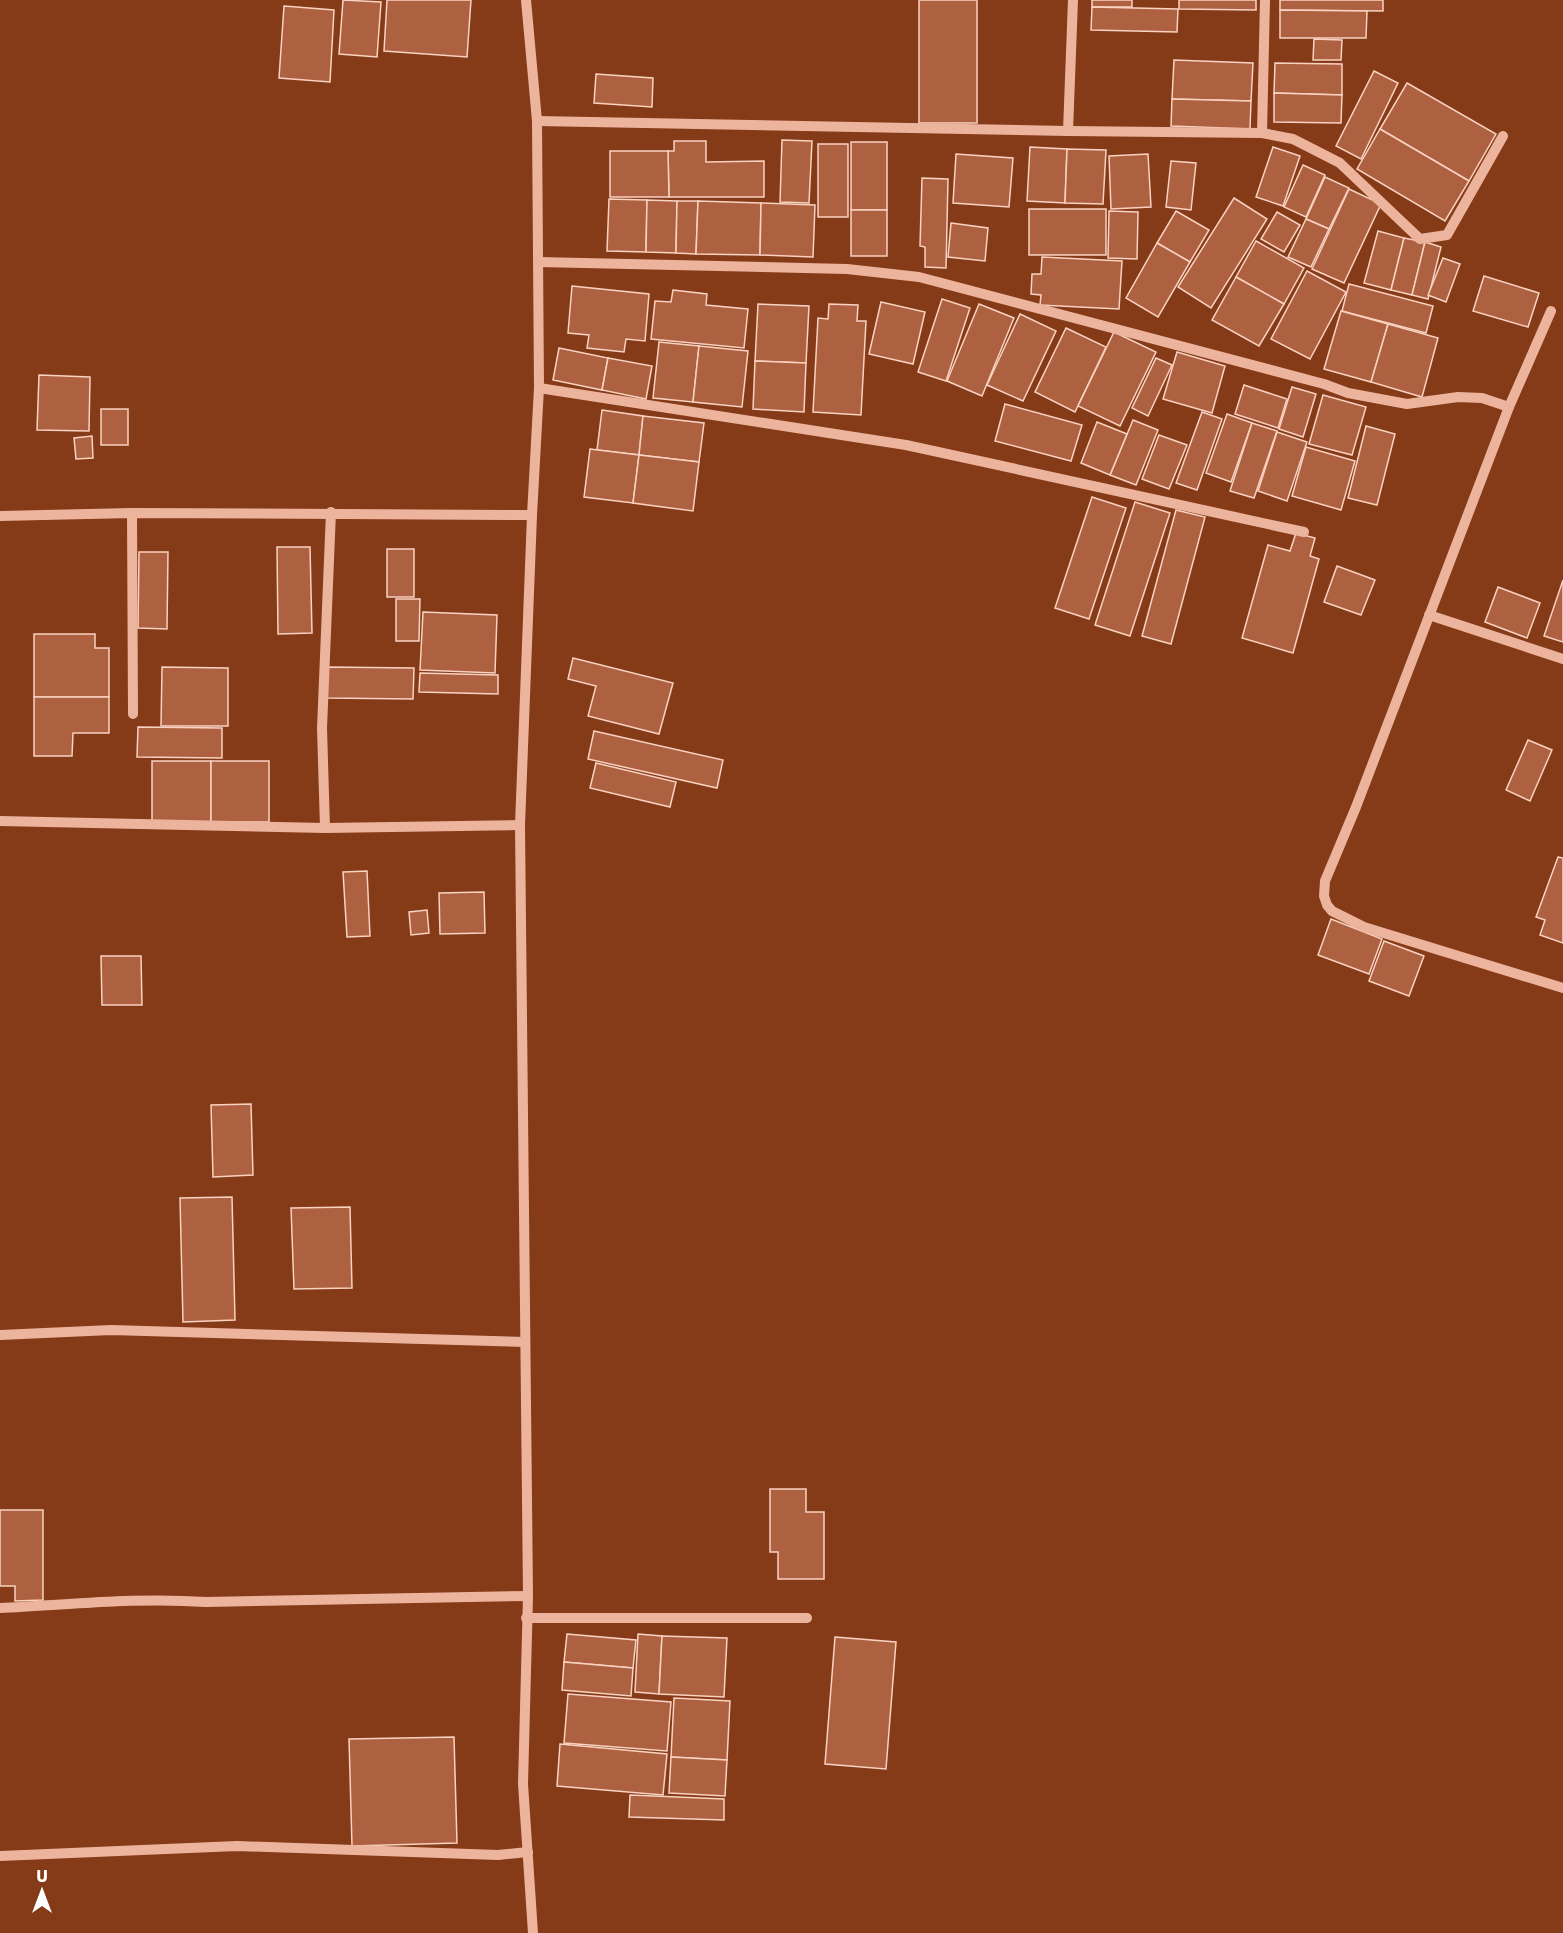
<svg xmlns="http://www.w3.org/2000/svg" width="1563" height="1933" font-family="Rubik,sans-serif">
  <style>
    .building { fill: #ae6140; stroke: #f9d2c2; stroke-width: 1.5 }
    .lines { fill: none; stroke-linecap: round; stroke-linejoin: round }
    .minor { stroke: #edb49d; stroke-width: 10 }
  </style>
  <rect width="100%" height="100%" fill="#853a18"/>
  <g class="building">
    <path d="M343,0L381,2L377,57L339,54Z"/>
    <path d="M387,0H471L467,57L384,51Z"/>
    <rect x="919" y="0" width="58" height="123"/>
    <rect x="1092" y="0" width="40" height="7"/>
    <path d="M1179,0H1256V10L1179,9Z"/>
    <path d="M1280,0H1383V11L1280,10Z"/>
    <path d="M284,6L334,10L330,82L279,78Z"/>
    <path d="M1092,7L1178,9L1177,32L1091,30Z"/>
    <path d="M1280,10L1367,11L1366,38H1280Z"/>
    <path d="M1314,39L1342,40L1341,60H1313Z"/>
    <path d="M1174,60L1253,63L1251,101L1172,99Z"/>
    <path d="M1275,63L1342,64V95L1274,93Z"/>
    <path d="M1374,71L1398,83L1361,159L1336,146Z"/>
    <path d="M596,74L653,78L652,107L594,103Z"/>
    <path d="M1407,83L1496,134L1469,181L1380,129Z"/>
    <path d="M1274,93L1342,95L1341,123L1274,122Z"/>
    <path d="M1172,99L1251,101L1250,129L1171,126Z"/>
    <path d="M1380,129L1469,181L1445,221L1357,169Z"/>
    <path d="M782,140L812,141L809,203L780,202Z"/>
    <path d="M674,141H706V162L764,161V197H669L668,151H674Z"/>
    <rect x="851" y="142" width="36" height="68"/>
    <rect x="818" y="144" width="30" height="73"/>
    <path d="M1030,147L1067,149L1065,203L1027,201Z"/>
    <path d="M1273,147L1300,156L1283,206L1256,197Z"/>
    <path d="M1067,149L1106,150L1103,204L1065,203Z"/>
    <path d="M610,151H668L669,197H610Z"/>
    <path d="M956,154L1013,158L1009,207L953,203Z"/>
    <path d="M1148,154L1151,207L1111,209L1109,156Z"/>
    <path d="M1171,161L1196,163L1191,210L1166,207Z"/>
    <path d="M1303,165L1325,175L1306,217L1284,207Z"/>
    <path d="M1325,177L1349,188L1329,229L1306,219Z"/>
    <path d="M922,178L948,179L946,268L925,267V247L920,246Z"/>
    <path d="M1349,189L1381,204L1344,283L1312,269Z"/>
    <path d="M1234,198L1267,219L1211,308L1178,287Z"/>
    <path d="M609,199L647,200L646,252L607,251Z"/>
    <path d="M647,200L677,201L676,253L646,252Z"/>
    <path d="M677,201H698L696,254L676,253Z"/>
    <path d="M698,201L761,203L760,255L696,254Z"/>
    <path d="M761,203L815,205L813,257L760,255Z"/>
    <rect x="1029" y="209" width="77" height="46"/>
    <rect x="851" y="210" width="36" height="46"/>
    <path d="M1109,211L1138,212L1137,259L1108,258Z"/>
    <path d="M1176,211L1209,230L1190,262L1157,243Z"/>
    <path d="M1277,212L1300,225L1284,252L1261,239Z"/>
    <path d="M1306,219L1329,229L1311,267L1288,257Z"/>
    <path d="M951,223L988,228L985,261L948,257Z"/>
    <path d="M1378,231L1404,238L1391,290L1364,283Z"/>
    <path d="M1404,238L1425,242L1412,295L1391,290Z"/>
    <path d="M1256,241L1304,268L1284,304L1236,277Z"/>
    <path d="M1425,242L1441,247L1428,299L1412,295Z"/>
    <path d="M1157,243L1190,262L1158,317L1126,298Z"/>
    <path d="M1042,257L1122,261L1119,309L1040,305L1041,295L1031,294L1032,274H1041Z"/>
    <path d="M1443,258L1460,264L1446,302L1428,295Z"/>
    <path d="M1307,271L1346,292L1310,359L1271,339Z"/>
    <path d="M1484,276L1539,293L1528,327L1473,311Z"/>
    <path d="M1236,277L1284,304L1259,346L1212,320Z"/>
    <path d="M1349,284L1433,306L1426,333L1342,311Z"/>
    <path d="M572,286L649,294L645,341L626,339L624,352L587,348L589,335L568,333Z"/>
    <path d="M673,290L707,294L706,305L748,309L744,348L651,339L655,301L671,302Z"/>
    <path d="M942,299L970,308L946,381L918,372Z"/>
    <path d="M881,302L925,312L913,364L869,354Z"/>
    <path d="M758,304L809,306L806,363L755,361Z"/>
    <path d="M829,304L858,305L857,321H866L861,415L813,412L818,318L828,319Z"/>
    <path d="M979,304L1014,318L982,396L947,381Z"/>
    <path d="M1341,311L1388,324L1371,382L1324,369Z"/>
    <path d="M1020,314L1056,331L1023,401L987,385Z"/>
    <path d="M1388,324L1438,338L1422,397L1371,382Z"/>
    <path d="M1066,328L1106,347L1075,412L1035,392Z"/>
    <path d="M1114,332L1156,352L1120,426L1078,406Z"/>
    <path d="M659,342L699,346L693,402L653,398Z"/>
    <path d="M699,346L748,351L742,407L693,402Z"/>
    <path d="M559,348L608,358L602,390L553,380Z"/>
    <path d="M1177,352L1225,366L1212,413L1163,399Z"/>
    <path d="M608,358L652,366L646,399L602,390Z"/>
    <path d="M1156,358L1172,365L1148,416L1132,408Z"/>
    <path d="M755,361L806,363L804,412L753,409Z"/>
    <path d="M39,375L90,377L89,431L37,430Z"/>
    <path d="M1244,385L1287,399L1278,428L1235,414Z"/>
    <path d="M1292,387L1316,394L1303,437L1279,429Z"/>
    <path d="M1323,395L1366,407L1352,455L1309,444Z"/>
    <path d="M1005,404L1082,425L1071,461L995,441Z"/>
    <rect x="101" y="409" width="27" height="36"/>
    <path d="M602,410L643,416L639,455L597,450Z"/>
    <path d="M1202,412L1222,419L1197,490L1176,483Z"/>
    <path d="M1227,414L1252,423L1231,482L1206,473Z"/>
    <path d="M643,416L704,423L699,462L639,455Z"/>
    <path d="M1133,420L1158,430L1136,485L1110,475Z"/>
    <path d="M1097,422L1127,434L1110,475L1081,463Z"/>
    <path d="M1252,423L1277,431L1254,498L1230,491Z"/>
    <path d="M1366,426L1395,434L1377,505L1348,498Z"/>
    <path d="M1277,432L1307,442L1287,501L1258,491Z"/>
    <path d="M1159,435L1187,445L1169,489L1142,479Z"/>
    <path d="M92,436L93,458L76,459L74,438Z"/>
    <path d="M1306,447L1355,461L1341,510L1292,496Z"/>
    <path d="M590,449L639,455L633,503L584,497Z"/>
    <path d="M639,455L699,462L693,511L633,503Z"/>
    <path d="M1092,497L1126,508L1089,619L1055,608Z"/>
    <path d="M1135,502L1170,513L1130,636L1095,625Z"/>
    <path d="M1176,510L1205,517L1171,644L1142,636Z"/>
    <path d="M1296,533L1315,538L1310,556L1319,559L1293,653L1242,638L1268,545L1290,551Z"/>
    <path d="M277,547H310L312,633L278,634Z"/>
    <rect x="387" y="549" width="27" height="48"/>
    <path d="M139,552H168L167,629L138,628Z"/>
    <path d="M1337,566L1375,580L1361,615L1324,602Z"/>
    <path d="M1563,580V642L1544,636Z"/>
    <path d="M1498,587L1540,603L1527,638L1485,622Z"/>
    <path d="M396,599H420L419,641H396Z"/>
    <path d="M423,612L497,615L495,673L420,670Z"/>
    <path d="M34,634H95V648H109V697H34Z"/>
    <path d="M573,658L673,683L659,734L588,716L596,686L568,679Z"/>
    <path d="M162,667L228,668V726H161Z"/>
    <path d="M327,667L414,668L413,699L327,698Z"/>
    <path d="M420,673L498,675V694L419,692Z"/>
    <path d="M34,697H109V733H73L72,756H34Z"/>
    <path d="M138,727L222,728V758L137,757Z"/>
    <path d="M594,731L723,760L717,788L588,759Z"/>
    <path d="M1528,740L1552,750L1530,801L1506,790Z"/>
    <rect x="152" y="761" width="59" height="61"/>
    <rect x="211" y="761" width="58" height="61"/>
    <path d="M596,763L676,782L670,807L590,788Z"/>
    <path d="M1558,857L1563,858V943L1540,935L1545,920L1536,917Z"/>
    <path d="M367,871L370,936L347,937L343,872Z"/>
    <path d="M484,892L485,933L440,934L439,893Z"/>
    <path d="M427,910L429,933L411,935L409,912Z"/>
    <path d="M1331,919L1382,939L1369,974L1318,955Z"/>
    <path d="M1384,941L1424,956L1409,996L1369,981Z"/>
    <path d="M101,956H141L142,1005H102Z"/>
    <path d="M251,1104L253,1175L213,1177L211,1105Z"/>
    <path d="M232,1197L235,1320L183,1322L180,1198Z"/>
    <path d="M350,1207L352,1288L294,1289L291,1208Z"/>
    <path d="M770,1489H806V1512H824V1579H778V1552H770Z"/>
    <path d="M0,1510H43V1600L15,1601V1586H0Z"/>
    <path d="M567,1634L636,1640L633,1668L564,1662Z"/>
    <path d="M638,1634L662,1636L659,1694L635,1692Z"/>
    <path d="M662,1636L727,1638L724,1697L659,1694Z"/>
    <path d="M835,1637L896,1642L886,1769L825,1764Z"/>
    <path d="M564,1662L633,1668L631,1696L562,1690Z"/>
    <path d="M568,1694L671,1702L667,1751L564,1743Z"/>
    <path d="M674,1698L730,1701L727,1760L671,1757Z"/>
    <path d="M454,1737L457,1843L352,1846L349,1739Z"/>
    <path d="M560,1744L667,1754L663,1795L557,1786Z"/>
    <path d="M671,1757L727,1760L725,1796L669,1793Z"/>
    <path d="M630,1795L724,1799V1820L629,1817Z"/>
  </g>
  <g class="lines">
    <g class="minor">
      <path d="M526,0L537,121L539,388L532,515L520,825L528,1596L523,1784L533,1933"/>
      <path d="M537,121L1068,131L1262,133L1293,139L1340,163L1420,239L1447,235L1503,136"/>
      <path d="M1068,131L1073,0"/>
      <path d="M1262,133L1265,0"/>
      <path d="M538,262L847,269L919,277L1324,384L1348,393L1407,404L1458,397L1482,398L1509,407"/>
      <path d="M1551,311L1509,407L1356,807L1325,881L1324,896L1327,905L1332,911L1364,927L1563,988"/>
      <path d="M539,388L906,445L1304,532"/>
      <path d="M132,513L133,714"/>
      <path d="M0,516L132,513L532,515"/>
      <path d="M1429,615L1563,659"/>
      <path d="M0,821L325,828L520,825"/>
      <path d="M325,828L322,728L331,512"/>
      <path d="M0,1335L111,1330L525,1342"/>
      <path d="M0,1608C68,1605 137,1597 206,1602L528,1596"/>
      <path d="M526,1618H807"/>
      <path d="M0,1856L237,1846L498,1855L528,1852"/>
    </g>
  </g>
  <g transform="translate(42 1891)" stroke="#853a18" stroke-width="4.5" paint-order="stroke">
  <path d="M0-4.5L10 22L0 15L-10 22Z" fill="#ffffff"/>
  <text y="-9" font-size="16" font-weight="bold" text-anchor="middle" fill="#ffffff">U</text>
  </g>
</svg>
